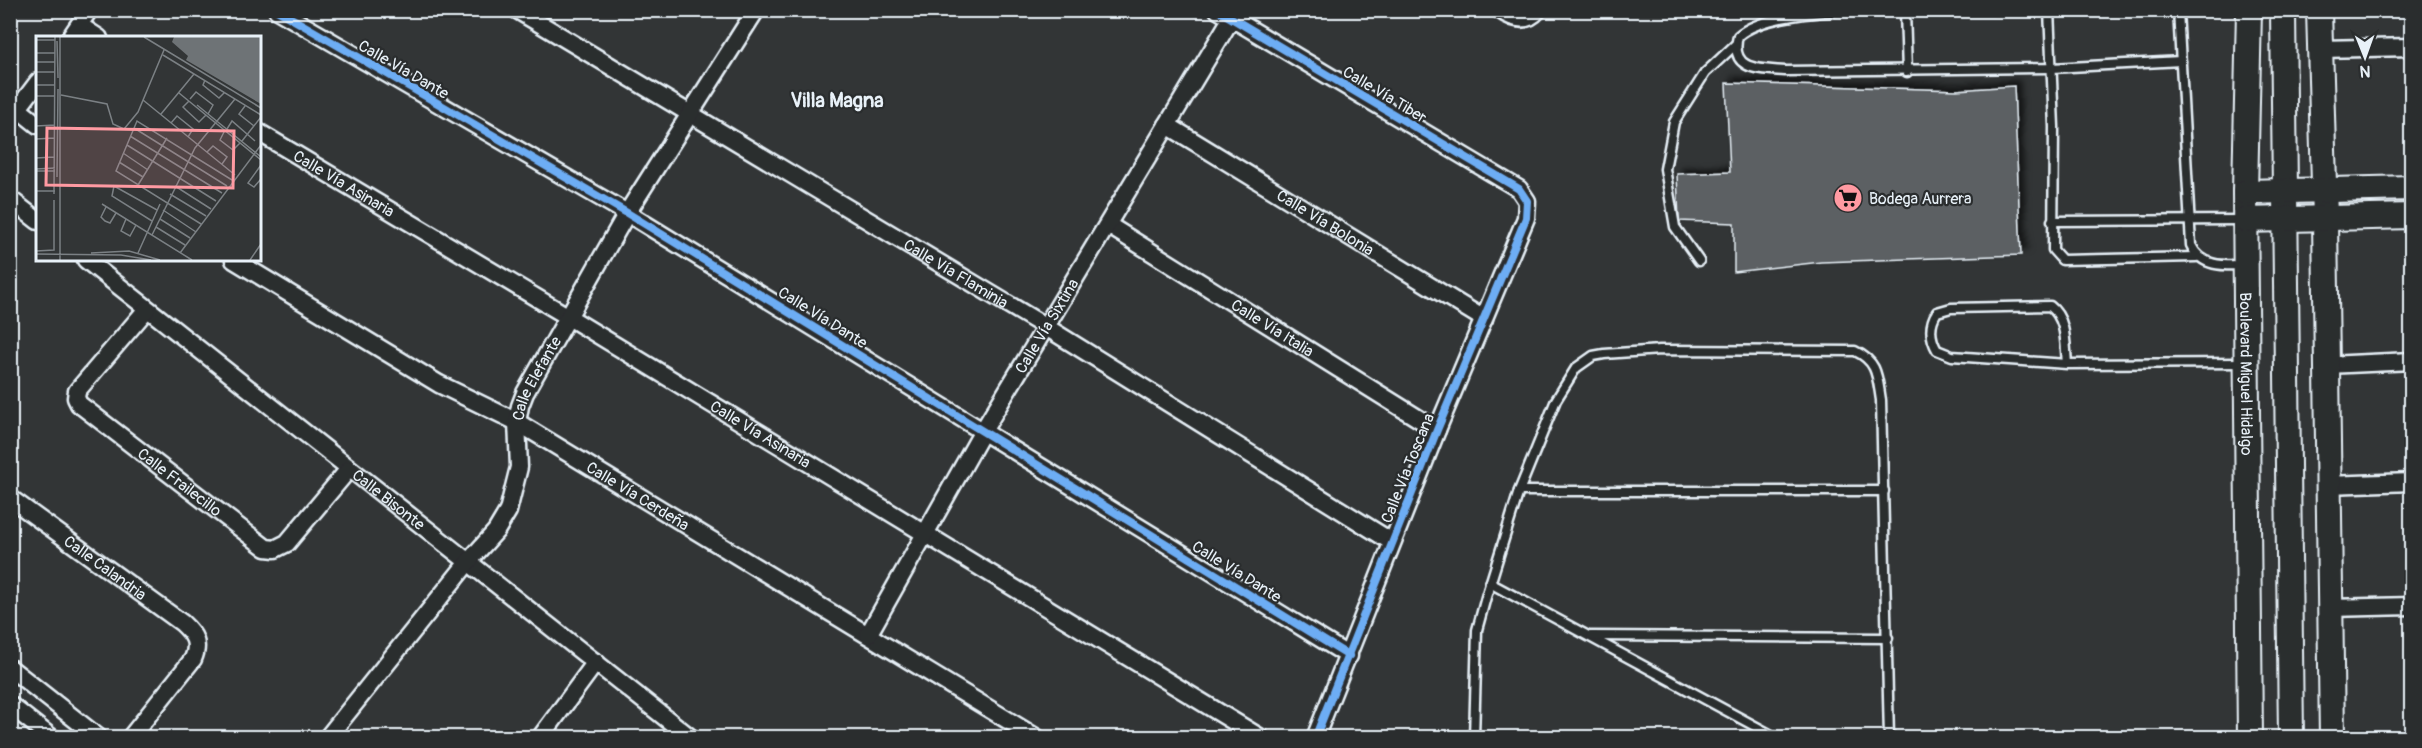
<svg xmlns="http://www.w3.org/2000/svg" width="2422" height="748" font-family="Pangolin,sans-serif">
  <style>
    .building { fill: #5c6063; stroke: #e8f1f8; stroke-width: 1.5; filter: url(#shadow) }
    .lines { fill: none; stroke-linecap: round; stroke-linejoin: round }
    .lane-casing { stroke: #e8f1f8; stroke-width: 13 }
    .street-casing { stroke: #e8f1f8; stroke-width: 21 }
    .secondary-casing { stroke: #e8f1f8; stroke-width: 28 }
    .lane { stroke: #2a2d2e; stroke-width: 8 }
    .street { stroke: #2a2d2e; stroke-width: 16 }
    .secondary { stroke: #2a2d2e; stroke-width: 24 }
    .cycleway-casing { stroke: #2a2d2e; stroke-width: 11 }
    .cycleway { stroke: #6dadf4; stroke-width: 8 }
    .labels { text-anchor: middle; stroke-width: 4.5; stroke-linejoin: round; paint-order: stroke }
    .street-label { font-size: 16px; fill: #e8f1f8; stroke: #2a2d2e }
    .poi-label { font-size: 16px; fill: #e8f1f8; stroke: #2a2d2e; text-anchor: start }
    .quarter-label { font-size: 20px; font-weight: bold; fill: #e8f1f8; stroke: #2a2d2e }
    .inset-road { fill: none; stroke: #7b8084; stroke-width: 1.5 }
    .view { fill: #ff9aa2; fill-opacity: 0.15; stroke: #ff9aa2; stroke-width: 3 }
    .inset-edge { fill: none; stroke: #e8f1f8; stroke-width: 3 }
  </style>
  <defs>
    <filter id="shadow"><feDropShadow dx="5.5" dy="-5.5" stdDeviation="3" flood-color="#0009"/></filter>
  </defs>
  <rect width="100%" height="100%" fill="#323536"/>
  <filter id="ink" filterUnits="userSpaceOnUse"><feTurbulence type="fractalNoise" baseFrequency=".0167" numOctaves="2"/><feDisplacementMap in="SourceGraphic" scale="12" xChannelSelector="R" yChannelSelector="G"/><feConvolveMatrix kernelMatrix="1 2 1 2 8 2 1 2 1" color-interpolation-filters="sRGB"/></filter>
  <g filter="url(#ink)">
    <path class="building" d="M1726,83L1957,90L2014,86L2021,255L1821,262L1734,272V223L1679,221L1677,174L1730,172Z"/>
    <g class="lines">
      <g class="lane-casing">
        <g id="lane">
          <path d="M1992,10C1935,11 1778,0 1738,36C1729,71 1760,69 1785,71L2052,68L2181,61"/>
          <path d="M2049,10L2054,127L2053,250L2062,260L2196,257"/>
          <path d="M2178,10L2191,245C2201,267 2223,266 2245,265"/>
          <path d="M1905,11L1907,72"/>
          <path d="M2052,221L2244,220"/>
          <path d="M1699,261L1675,227L1665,169L1674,122L1705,73L1736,44"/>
          <path d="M2067,364C2065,344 2067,319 2050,306L1951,308L1937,312C1929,324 1930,338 1937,350L1952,356L2067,364L2246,363"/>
          <path d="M1519,491H1884"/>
          <path d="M1490,583L1777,738"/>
          <path d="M1591,636L1888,638"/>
          <path d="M1474,738L1477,630L1486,597L1519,491L1556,400L1576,368L1593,356L1604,354L1660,350L1855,351C1878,362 1877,376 1881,400L1889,738"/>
        </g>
      </g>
      <g class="street-casing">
        <g id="street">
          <path d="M277,10L627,213L1349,656"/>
          <path id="s1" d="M517,10L1046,327L1392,542"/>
          <path d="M1218,10L1519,189L1527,201L1526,218L1437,430L1315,738"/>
          <path d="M1500,10C1513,19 1526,24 1538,10"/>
          <path d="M79,25L99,38"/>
          <path d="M70,38L89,10"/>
          <path d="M2320,49L2412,47"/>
          <path d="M18,109L38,125"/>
          <path d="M10,119L38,82"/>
          <path id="s2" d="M1167,125L1484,319"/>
          <path id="s3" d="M260,133L567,316L1261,738"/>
          <path d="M10,199L38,221"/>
          <path id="s4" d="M1108,225L1437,430"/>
          <path id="s5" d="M86,260L691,738"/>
          <path id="s6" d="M234,260L439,384L517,422L1037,738"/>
          <path id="s7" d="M147,309L77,391L76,398L79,404L266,548L275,549L287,543L349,469"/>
          <path d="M2327,365L2412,361"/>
          <path d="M2327,485L2412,482"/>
          <path id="s8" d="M10,498L182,623C194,634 200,643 193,659L130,738"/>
          <path d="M2329,608L2412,606"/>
          <path id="s9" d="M868,635L983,431L1231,19"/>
          <path d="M10,668L99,738"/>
          <path d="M10,705L52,738"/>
          <path id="s10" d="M327,738L469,561L496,531L508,511L519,467L517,422L520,406L525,393L627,213L756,10"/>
          <path d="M540,738L596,662"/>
        </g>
      </g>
      <g class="secondary-casing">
        <g id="secondary">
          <path id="s11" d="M2249,10L2245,192L2250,738"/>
          <path d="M2283,10L2291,738"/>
          <path d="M2319,10L2325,219L2332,738"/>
          <path d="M2245,192L2412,188"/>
          <path d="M2245,220L2412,216"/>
        </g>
      </g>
      <use href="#lane" class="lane"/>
      <use href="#street" class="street"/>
      <use href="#secondary" class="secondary"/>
      <g class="cycleway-casing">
        <g id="cycleway">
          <path d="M277,10L627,213L1349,656"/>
          <path d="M1218,10L1519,189L1527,201L1526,218L1437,430L1315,738"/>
        </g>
      </g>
      <use href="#cycleway" class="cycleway"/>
    </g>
  </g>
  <defs>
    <g id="supermarket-disc" transform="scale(1.5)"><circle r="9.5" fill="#ff9aa2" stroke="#2a2d2e"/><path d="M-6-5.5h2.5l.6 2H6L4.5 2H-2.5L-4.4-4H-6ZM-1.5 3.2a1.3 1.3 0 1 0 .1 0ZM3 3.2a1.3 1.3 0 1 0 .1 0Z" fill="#111"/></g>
  </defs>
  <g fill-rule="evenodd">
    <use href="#supermarket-disc" x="1848" y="198"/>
  </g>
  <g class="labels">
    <g class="street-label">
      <text transform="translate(404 69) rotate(30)" y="6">Calle Vía Dante</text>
      <text transform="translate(1385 94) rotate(31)" y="6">Calle Vía Tiber</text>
      <text dy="6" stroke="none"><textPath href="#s3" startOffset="98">Calle Vía Asinaria</textPath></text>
      <text dy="6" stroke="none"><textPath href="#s2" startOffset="186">Calle Vía Bolonia</textPath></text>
      <text dy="6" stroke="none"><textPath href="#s1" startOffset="512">Calle Vía Flaminia</textPath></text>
      <text transform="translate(823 317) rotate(32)" y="6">Calle Vía Dante</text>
      <text dy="6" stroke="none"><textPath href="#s9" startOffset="357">Calle Vía Sixtina</textPath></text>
      <text dy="6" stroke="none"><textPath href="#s4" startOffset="194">Calle Vía Italia</textPath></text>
      <text dy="6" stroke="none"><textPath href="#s11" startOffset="364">Boulevard Miguel Hidalgo</textPath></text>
      <text dy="6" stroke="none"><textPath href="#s10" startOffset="429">Calle Elefante</textPath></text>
      <text dy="6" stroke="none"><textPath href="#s3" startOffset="584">Calle Vía Asinaria</textPath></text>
      <text transform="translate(1407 468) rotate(-68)" y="6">Calle Vía Toscana</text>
      <text dy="6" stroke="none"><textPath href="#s7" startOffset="249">Calle Frailecillo</textPath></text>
      <text dy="6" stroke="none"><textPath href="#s6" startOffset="468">Calle Vía Cerdeña</textPath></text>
      <text dy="6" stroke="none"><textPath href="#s5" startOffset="386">Calle Bisonte</textPath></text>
      <text dy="6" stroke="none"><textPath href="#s8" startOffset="118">Calle Calandria</textPath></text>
      <text transform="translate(1237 571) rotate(32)" y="6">Calle Vía Dante</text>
    </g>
    <g class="poi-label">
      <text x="1869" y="204">Bodega Aurrera</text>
    </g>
    <g class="quarter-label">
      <text x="837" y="107">Villa Magna</text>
    </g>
  </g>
  <g transform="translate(36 36)">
    <rect width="225" height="225" fill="#323536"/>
    <path d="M138,1H225V68L150,24L152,20L136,6Z" fill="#6e7376"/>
    <path class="inset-road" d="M108,1L225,72M0,4H19M21,5L22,42M0,17H19M127,19L225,79M0,26H19M0,36H19M169,44L167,49L183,62L188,57M0,49H19M143,57L225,124M25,59L71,68L77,88L88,93L102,76L128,14M0,60H19M154,63L160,56L177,69L172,78M107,64L199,139M153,65L147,71L150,74L163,86L170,79M161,69L225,121M209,70L203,78L218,90M125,78L158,38M135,87L141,80L157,93L152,101M0,90L19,89M98,92L191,150M191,93L196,85L219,105M189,94L184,104L197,114L204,107M94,100L186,157M0,103L18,102M206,105L225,81M91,109L180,165M171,116L177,110L191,121L186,128M87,117L112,134M0,122L18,121M83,126L107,141M225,129L212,147L218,151L225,143M0,133L19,132M0,135H19M21,141L22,53M102,149L131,102M139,150L175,173M0,155H19M18,158L19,1M134,158L170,180M66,168L156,224M70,171L65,181L69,185L74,187L80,177M127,174L160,196M90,183L85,195L94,200L100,189M124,183L154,202M116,185L76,160L78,150L121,174M165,188L80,135L101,85L196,144M120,191L149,209M116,199L159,112L199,63M0,215L18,214V164M55,217L93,215L124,224M102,217L124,168M144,217L225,109M0,218L85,219L115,224M24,224V1M214,224L225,208"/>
    <path class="view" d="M11,92L198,95L197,152L10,149Z"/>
    <rect width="225" height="225" class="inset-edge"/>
  </g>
  <rect width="2422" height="748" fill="none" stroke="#2a2d2e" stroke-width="36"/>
  <rect x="18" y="18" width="2386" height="712" fill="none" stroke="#e8f1f8" stroke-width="2" filter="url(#ink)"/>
  <g transform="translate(2365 57) rotate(179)" stroke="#2a2d2e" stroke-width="4.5" paint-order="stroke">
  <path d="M0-4.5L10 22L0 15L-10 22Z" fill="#e8f1f8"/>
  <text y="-9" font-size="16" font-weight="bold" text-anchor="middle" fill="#e8f1f8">N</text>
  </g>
</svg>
